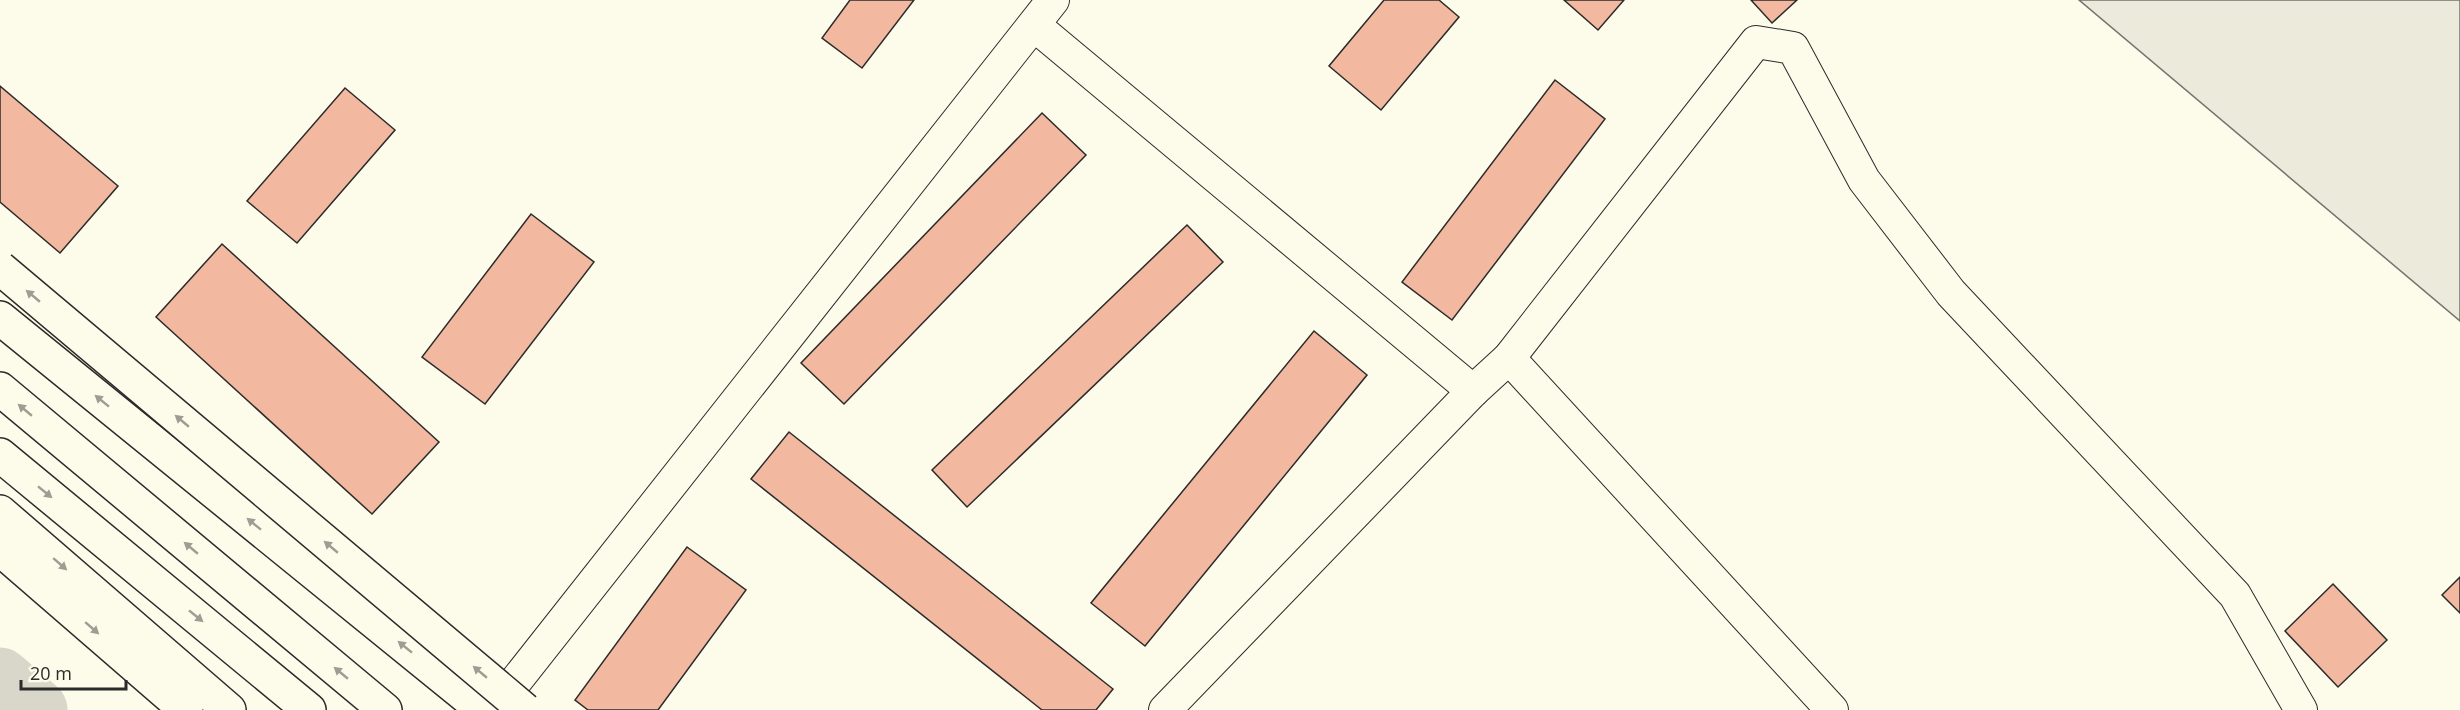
<svg xmlns="http://www.w3.org/2000/svg" width="2460" height="710" font-family="'Open Sans',sans-serif">
  <style>
    .green { fill: #ecebdb; stroke: #74746e; stroke-width: 1.5 }
    .lines { fill: none; stroke-linecap: round; stroke-linejoin: round }
    .river { stroke: #d8d7c9; stroke-width: 63 }
    .building { fill: #f2b8a0; stroke: #2b2b2b; stroke-width: 1.5 }
    .minor-casing { stroke: #2b2b2b; stroke-width: 34 }
    .secondary-casing { stroke: #2b2b2b; stroke-width: 36 }
    .trunk-casing { stroke: #2b2b2b; stroke-width: 36 }
    .minor { stroke: #fdfbea; stroke-width: 32 }
    .secondary { stroke: #fdfbea; stroke-width: 33 }
    .trunk { stroke: #fdfbea; stroke-width: 33 }
    .trunk-bridge-casing { stroke: #2b2b2b; stroke-width: 36; stroke-linecap: butt }
    .trunk-bridge { stroke: #fdfbea; stroke-width: 33 }
    .oneway { fill: #9e9d94 }
  </style>
  <rect width="100%" height="100%" fill="#fdfbea"/>
  <path class="green" d="M2079,0H2460V321Z"/>
  <g class="lines">
    <path class="river" d="M0,679L36,710"/>
  </g>
  <g class="building">
    <path d="M850,0H914L862,68L822,38Z"/>
    <path d="M1384,0H1439L1459,17L1381,110L1329,66Z"/>
    <path d="M1564,0H1624L1598,30Z"/>
    <path d="M1751,0H1797L1772,23Z"/>
    <path d="M1555,80L1605,119L1452,320L1402,282Z"/>
    <path d="M0,86L118,186L60,253L0,202Z"/>
    <path d="M345,88L395,130L297,243L247,201Z"/>
    <path d="M1042,113L1086,155L844,404L801,363Z"/>
    <path d="M531,214L594,262L485,404L422,357Z"/>
    <path d="M1187,225L1223,262L967,507L932,470Z"/>
    <path d="M222,244L439,442L372,514L156,317Z"/>
    <path d="M1314,331L1367,375L1145,646L1091,603Z"/>
    <path d="M789,432L1113,689L1096,710H1042L751,479Z"/>
    <path d="M687,547L746,590L658,710H588L575,700Z"/>
    <path d="M2460,577V613L2442,595Z"/>
    <path d="M2333,584L2387,640L2338,687L2285,631Z"/>
  </g>
  <g class="lines">
    <g class="minor-casing">
      <g id="minor">
        <path d="M1034,25L1473,391"/>
        <path d="M1509,358L1832,710"/>
        <path d="M493,710L1053,0"/>
        <path d="M1165,710L1473,391L1509,358L1756,42L1793,48L1864,180L1951,293L2235,595L2301,710"/>
      </g>
    </g>
    <g class="secondary-casing">
      <g id="secondary">
        <path d="M0,318L483,710"/>
        <path d="M0,512L229,710"/>
      </g>
    </g>
    <g class="trunk-casing">
      <g id="trunk">
        <path d="M0,389L385,710"/>
        <path d="M0,455L309,710"/>
        <path d="M0,549L186,710"/>
      </g>
    </g>
    <use href="#minor" class="minor"/>
    <use href="#secondary" class="secondary"/>
    <use href="#trunk" class="trunk"/>
    <g class="trunk-bridge-casing">
      <path id="trunk-bridge" d="M0,268L525,710"/>
    </g>
    <use href="#trunk-bridge" class="trunk-bridge"/>
  </g>
  <defs><path id="oneway-solid" d="M-6-.8H1V-3.2L6.5 0L1 3.2V.8H-6Z" transform="scale(1.5)"/></defs>
  <g class="oneway">
    <use href="#oneway-solid" transform="translate(33 296) rotate(-140)"/>
    <use href="#oneway-solid" transform="translate(102 401) rotate(-141)"/>
    <use href="#oneway-solid" transform="translate(25 410) rotate(-140)"/>
    <use href="#oneway-solid" transform="translate(182 421) rotate(-140)"/>
    <use href="#oneway-solid" transform="translate(45 492) rotate(39)"/>
    <use href="#oneway-solid" transform="translate(254 524) rotate(-141)"/>
    <use href="#oneway-solid" transform="translate(331 547) rotate(-140)"/>
    <use href="#oneway-solid" transform="translate(191 548) rotate(-140)"/>
    <use href="#oneway-solid" transform="translate(60 564) rotate(41)"/>
    <use href="#oneway-solid" transform="translate(196 616) rotate(39)"/>
    <use href="#oneway-solid" transform="translate(92 628) rotate(41)"/>
    <use href="#oneway-solid" transform="translate(405 647) rotate(-141)"/>
    <use href="#oneway-solid" transform="translate(480 672) rotate(-140)"/>
    <use href="#oneway-solid" transform="translate(341 673) rotate(-140)"/>
  </g>
  <path d="M21 680v9h105v-9" fill="none" stroke="#2b2b2b" stroke-width="3"/>
  <text x="30" y="680" font-size="18" fill="#2b2b2b" stroke="#fdfbea" stroke-width="4.5" paint-order="stroke">20 m</text>
</svg>
